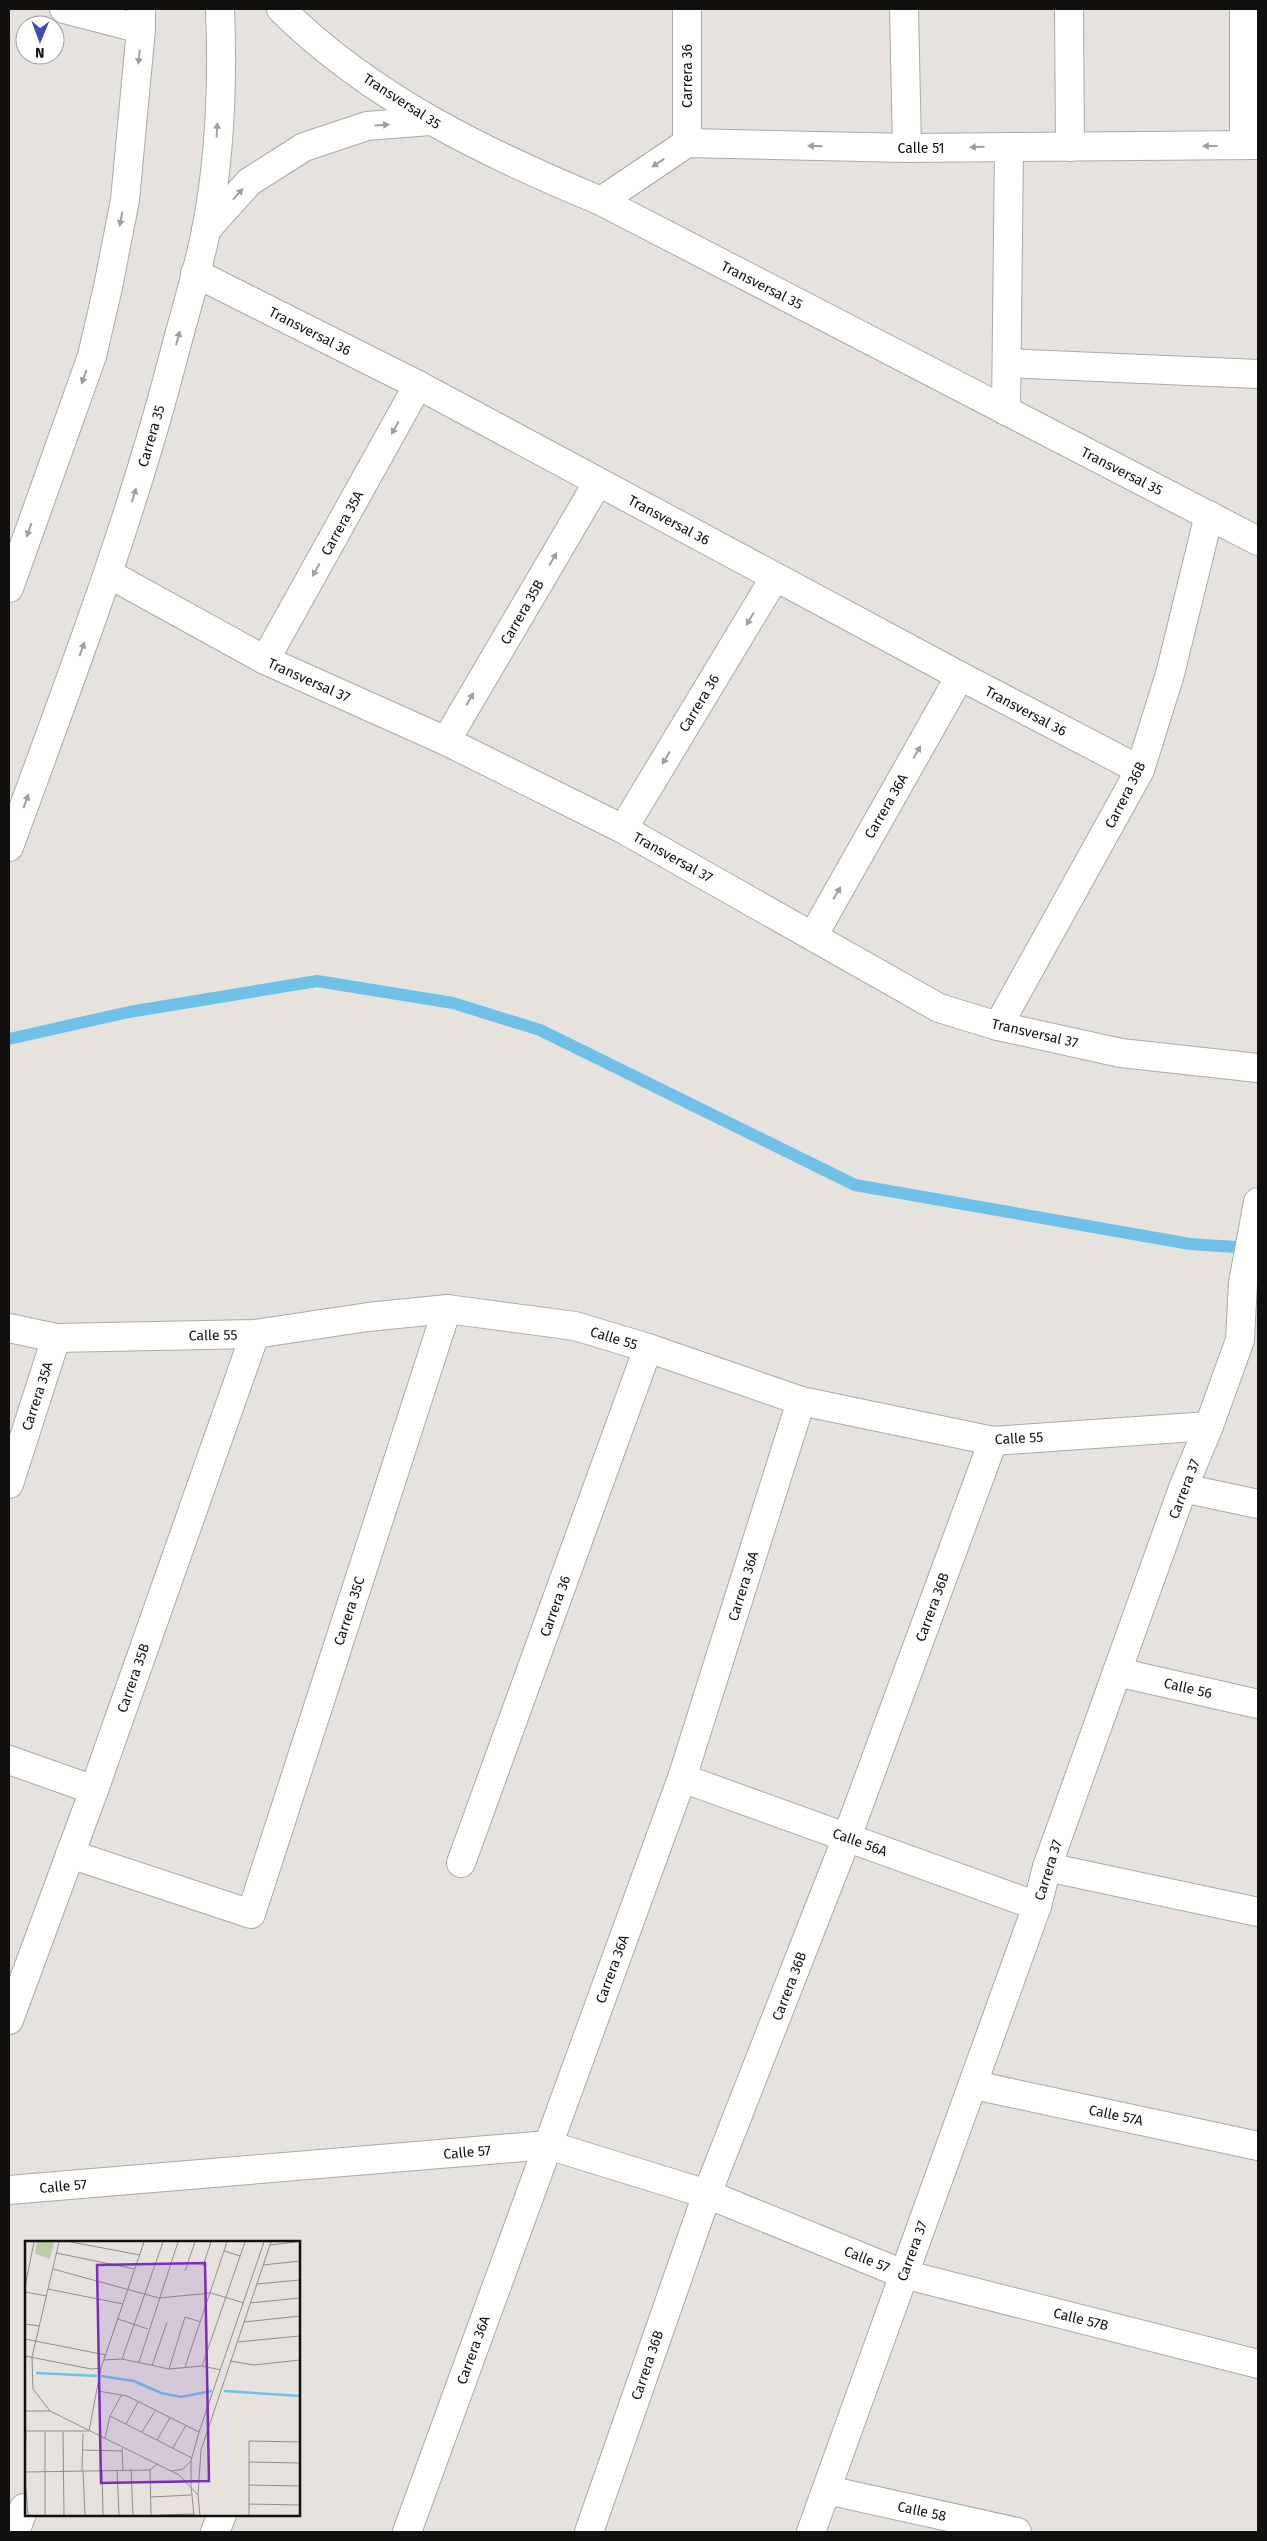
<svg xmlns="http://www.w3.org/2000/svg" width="1267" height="2541" font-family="'Fira Sans',sans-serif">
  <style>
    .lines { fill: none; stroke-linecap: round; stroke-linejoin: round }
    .stream { stroke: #70c1e8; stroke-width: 12 }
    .minor-casing { stroke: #aca9a5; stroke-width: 30 }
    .major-casing { stroke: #aca9a5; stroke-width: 30 }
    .minor { stroke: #fff; stroke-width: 28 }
    .major { stroke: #fff; stroke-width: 28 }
    .oneway { fill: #a09f9f }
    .labels { text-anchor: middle; stroke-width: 5; stroke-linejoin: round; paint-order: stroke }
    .street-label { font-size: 14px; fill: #11100f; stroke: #fff }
    .inset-river { fill: none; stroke: #70c1e8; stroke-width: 2.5 }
    .inset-road { fill: none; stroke: #918f8c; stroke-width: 1 }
    .view { fill: #7b2cbf; fill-opacity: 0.15; stroke: #7b2cbf; stroke-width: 2.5 }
    .inset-edge { fill: none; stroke: #11100f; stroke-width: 2.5 }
  </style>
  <rect width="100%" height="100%" fill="#e6e3df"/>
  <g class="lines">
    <path class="stream" d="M9,1039L129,1012L317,981L453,1003L540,1030L855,1185L1190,1244L1251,1248"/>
    <g class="minor-casing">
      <g id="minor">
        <path d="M64,9L141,29"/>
        <path d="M904,9L907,148"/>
        <path d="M1069,9L1070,147"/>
        <path d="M687,143V9"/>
        <path d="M1244,145V9"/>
        <path d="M601,201L687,143L907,148L1258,145"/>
        <path d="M195,273L418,385L960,676L1140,770"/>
        <path d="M1007,363L1258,374"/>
        <path d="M1006,411L1009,147"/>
        <path d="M109,574L265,660L446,741L623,829L939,1008L998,1026L1121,1053L1258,1068"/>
        <path d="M9,588L92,356L108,287L125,200L141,29V9"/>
        <path d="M265,660L418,385"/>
        <path d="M446,741L598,482"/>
        <path d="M623,829L775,577"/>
        <path d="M9,847C67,688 128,530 171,366C182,322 197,276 206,231C220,159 223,82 220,9"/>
        <path d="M813,936L960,676"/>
        <path d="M998,1026L1140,770L1170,674L1209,515"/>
        <path d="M9,1328L56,1338L255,1334L368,1317L447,1309L575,1326L648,1348L801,1401L993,1441L1209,1426"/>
        <path d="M9,1484L56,1338"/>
        <path d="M1183,1488L1258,1504"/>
        <path d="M1117,1672L1258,1704"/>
        <path d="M9,1760L94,1790"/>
        <path d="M682,1778L1037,1906"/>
        <path d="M70,1854L251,1914L447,1309"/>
        <path d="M461,1863L648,1348"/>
        <path d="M1047,1867L1258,1912"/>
        <path d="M9,2020L94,1790L255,1334"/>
        <path d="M974,2085L1258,2146"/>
        <path d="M9,2190L548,2145L707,2194L903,2274L1258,2364"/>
        <path d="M827,2490L1017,2532"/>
        <path d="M15,2532L24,2508"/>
        <path d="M215,2532L222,2515"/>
        <path d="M407,2532L682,1778L801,1401"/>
        <path d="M589,2532L707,2194L847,1837L993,1441"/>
        <path d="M811,2532L1037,1906L1047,1867L1183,1488L1209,1426L1240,1340L1243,1283L1258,1202"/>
      </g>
    </g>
    <g class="major-casing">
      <g id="major">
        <path d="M281,9C371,98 485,153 601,201L1258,541"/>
        <path d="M206,230L249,182L304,147L367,126L430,121"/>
      </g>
    </g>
    <use href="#minor" class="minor"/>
    <use href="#major" class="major"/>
  </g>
  <defs><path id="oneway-solid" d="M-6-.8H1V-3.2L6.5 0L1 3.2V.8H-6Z" transform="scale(1.25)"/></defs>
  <g class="oneway">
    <use href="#oneway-solid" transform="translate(139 57) rotate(96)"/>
    <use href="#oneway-solid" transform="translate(382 125) rotate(-4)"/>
    <use href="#oneway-solid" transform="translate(217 130) rotate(-87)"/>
    <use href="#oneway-solid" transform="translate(815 146) rotate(-179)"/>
    <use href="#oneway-solid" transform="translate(1210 146) rotate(180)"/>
    <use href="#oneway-solid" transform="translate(977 147) rotate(179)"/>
    <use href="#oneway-solid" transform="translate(658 163) rotate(146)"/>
    <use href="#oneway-solid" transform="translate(238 194) rotate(-48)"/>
    <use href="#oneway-solid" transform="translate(121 219) rotate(101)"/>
    <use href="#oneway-solid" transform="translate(178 338) rotate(-75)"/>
    <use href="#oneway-solid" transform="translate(84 377) rotate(110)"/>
    <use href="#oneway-solid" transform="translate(395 428) rotate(119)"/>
    <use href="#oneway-solid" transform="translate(134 495) rotate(-73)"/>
    <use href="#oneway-solid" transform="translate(29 530) rotate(110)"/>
    <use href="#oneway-solid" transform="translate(553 559) rotate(-60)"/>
    <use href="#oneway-solid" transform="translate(316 570) rotate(119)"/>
    <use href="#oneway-solid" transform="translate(750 619) rotate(121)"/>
    <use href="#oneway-solid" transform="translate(82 649) rotate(-70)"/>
    <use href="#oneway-solid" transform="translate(470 699) rotate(-60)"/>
    <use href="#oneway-solid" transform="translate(917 752) rotate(-60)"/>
    <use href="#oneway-solid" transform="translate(666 758) rotate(121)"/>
    <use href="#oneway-solid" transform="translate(26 801) rotate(-70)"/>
    <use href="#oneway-solid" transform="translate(837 893) rotate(-60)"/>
  </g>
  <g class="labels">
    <g class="street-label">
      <text transform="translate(687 76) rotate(-90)" y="5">Carrera 36</text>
      <text transform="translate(402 101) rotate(33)" y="5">Transversal 35</text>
      <text x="921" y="153">Calle 51</text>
      <text transform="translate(762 285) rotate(27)" y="5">Transversal 35</text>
      <text transform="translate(310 331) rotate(27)" y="5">Transversal 36</text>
      <text transform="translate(151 436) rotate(-74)" y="5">Carrera 35</text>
      <text transform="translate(1122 471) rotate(27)" y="5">Transversal 35</text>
      <text transform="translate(669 520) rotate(28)" y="5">Transversal 36</text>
      <text transform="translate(342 523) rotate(-61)" y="5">Carrera 35A</text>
      <text transform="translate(522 612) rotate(-60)" y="5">Carrera 35B</text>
      <text transform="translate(309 680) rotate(24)" y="5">Transversal 37</text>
      <text transform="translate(699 703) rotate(-59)" y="5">Carrera 36</text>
      <text transform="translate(1026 711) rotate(28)" y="5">Transversal 36</text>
      <text transform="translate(1125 795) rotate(-63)" y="5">Carrera 36B</text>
      <text transform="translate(886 806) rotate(-60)" y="5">Carrera 36A</text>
      <text transform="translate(673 857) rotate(29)" y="5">Transversal 37</text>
      <text transform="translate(1035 1033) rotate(13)" y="5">Transversal 37</text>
      <text transform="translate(213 1335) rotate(-1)" y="5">Calle 55</text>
      <text transform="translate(614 1338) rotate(17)" y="5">Calle 55</text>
      <text transform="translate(37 1396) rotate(-72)" y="5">Carrera 35A</text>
      <text transform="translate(1019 1438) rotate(-3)" y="5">Calle 55</text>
      <text transform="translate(1184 1489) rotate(-69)" y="5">Carrera 37</text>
      <text transform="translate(743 1586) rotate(-73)" y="5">Carrera 36A</text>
      <text transform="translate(555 1606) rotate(-70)" y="5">Carrera 36</text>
      <text transform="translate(932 1607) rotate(-70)" y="5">Carrera 36B</text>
      <text transform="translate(349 1611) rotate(-72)" y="5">Carrera 35C</text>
      <text transform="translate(133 1678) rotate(-71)" y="5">Carrera 35B</text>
      <text transform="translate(1188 1688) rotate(13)" y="5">Calle 56</text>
      <text transform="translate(860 1842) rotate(20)" y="5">Calle 56A</text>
      <text transform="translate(1048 1870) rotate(-73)" y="5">Carrera 37</text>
      <text transform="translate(612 1969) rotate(-70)" y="5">Carrera 36A</text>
      <text transform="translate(789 1986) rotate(-69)" y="5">Carrera 36B</text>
      <text transform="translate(1116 2115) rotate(12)" y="5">Calle 57A</text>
      <text transform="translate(467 2152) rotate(-5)" y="5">Calle 57</text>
      <text transform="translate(63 2186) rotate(-5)" y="5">Calle 57</text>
      <text transform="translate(912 2251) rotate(-70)" y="5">Carrera 37</text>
      <text transform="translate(867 2259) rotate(22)" y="5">Calle 57</text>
      <text transform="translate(1081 2319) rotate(14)" y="5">Calle 57B</text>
      <text transform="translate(473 2350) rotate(-70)" y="5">Carrera 36A</text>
      <text transform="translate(647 2365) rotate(-71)" y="5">Carrera 36B</text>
      <text transform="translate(922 2511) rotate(12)" y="5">Calle 58</text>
    </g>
  </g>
  <g transform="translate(25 2241)">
    <rect width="275" height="275" fill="#e6e3df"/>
    <path d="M12,1H29L25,18L10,13Z" fill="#bacea5"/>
    <path class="inset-river" d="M11,132L72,135M76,135L109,140L136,152L156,156L187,150M199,150L275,155"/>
    <path class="inset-road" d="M34,1L7,116L8,148L25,170L154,234L173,254L175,274M46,1L115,14M245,4L270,1M199,10L215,15M31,12L110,28M238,24L275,20M178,25L186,1M28,28L134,57L186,52L219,62M160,30L170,1M232,43L275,39M0,46L9,1M23,48L98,63M0,51L22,55M225,62L275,57M93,78L123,88M219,81L275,75M0,83L15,85M0,98L81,114M212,101L275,95M0,115L66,128L76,127M97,118L138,1M79,119L97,118L144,128L177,125L196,129M205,120L229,124L275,119M114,121L153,1M127,125L142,81M177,125L220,1M160,126L202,1M144,128L160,76L176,81M73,150L102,155L174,191M0,170H25M85,175L167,217M101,183L113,161M0,190H64L76,127L119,1M20,191V274M38,191L39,274M117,191L130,170M80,197L85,175L97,153M132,199L145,177M97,207L98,229M148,207L161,184M57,209L97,210M0,220L1,190M224,221L275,222M106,228L108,274M77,229L78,274M92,229L94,274M125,229L126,274M57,230L58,192M58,230L60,274M147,230L158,228L166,220M0,231L125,229L132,223M0,236L3,274M224,244L275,245M166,245V220L174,191L239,1M166,245L169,274M173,254L176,209L246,1M126,256L166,254M224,263L275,264M134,274L169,273M224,274V200L275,201"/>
    <path class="view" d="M180,22L184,240L76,242L72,24Z"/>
    <rect width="275" height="275" class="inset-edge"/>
  </g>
  <rect width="1267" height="2541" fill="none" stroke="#11100f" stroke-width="20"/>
  <g transform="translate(40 40) rotate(181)"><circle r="24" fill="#ffffff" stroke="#a09f9f"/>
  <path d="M0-4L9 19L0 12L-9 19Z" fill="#3f4abe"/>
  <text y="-8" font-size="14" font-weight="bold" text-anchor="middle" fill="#11100f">N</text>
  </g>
</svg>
